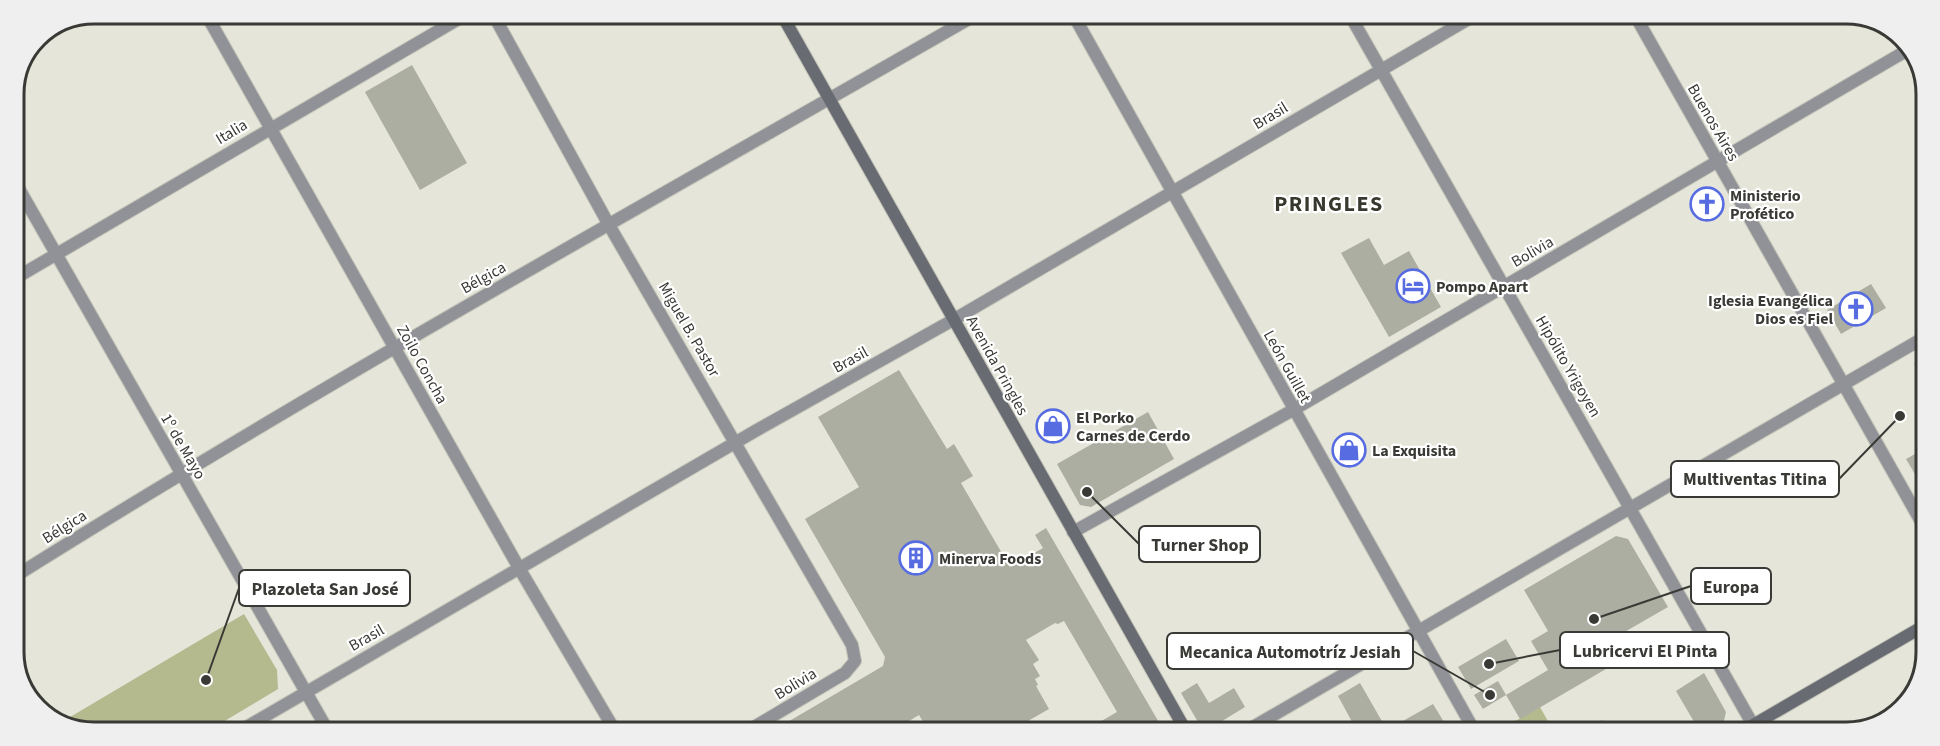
<svg xmlns="http://www.w3.org/2000/svg" width="1940" height="746" font-family="'Source Sans 3',sans-serif">
  <style>
    .green { fill: #b5b98e }
    .building { fill: #acaea1 }
    .lines { fill: none; stroke-linecap: round; stroke-linejoin: round }
    .minor-casing { stroke: #c3c4b8; stroke-width: 14 }
    .tertiary-casing { stroke: #c3c4b8; stroke-width: 14 }
    .secondary-casing { stroke: #c3c4b8; stroke-width: 14 }
    .minor { stroke: #909297; stroke-width: 12 }
    .tertiary { stroke: #909297; stroke-width: 12 }
    .secondary { stroke: #686b72; stroke-width: 12 }
    .labels { text-anchor: middle; stroke-width: 4.5; stroke-linejoin: round; paint-order: stroke }
    .street-label { font-size: 16px; fill: #393a35; stroke: #fff }
    .poi-label { font-size: 16px; font-weight: bold; fill: #393a35; stroke: #fff; text-anchor: start }
    .district-label { font-size: 22px; font-weight: bold; letter-spacing: 1.5px; fill: #37382e; stroke: #fff }
    .rim { fill: none; stroke: #393a35; stroke-width: 3 }
    .leader { fill: none; stroke: #393a35; stroke-width: 2 }
    .callout-dot { fill: #393a35; stroke: #fff; stroke-width: 2 }
    .callout { fill: #fff; stroke: #393a35; stroke-width: 2 }
    .callout-label { font-size: 18px; text-anchor: middle; font-weight: bold; fill: #393a35 }
  </style>
  <rect width="100%" height="100%" fill="#e5e6d9"/>
  <g class="green">
    <path d="M244,614L277,670L278,689L213,728H68L60,723Z"/>
    <path d="M1540,707L1554,732H1496Z"/>
  </g>
  <g class="building">
    <path d="M412,65L467,163L420,190L365,92Z"/>
    <path d="M1369,238L1384,265L1409,251L1441,307L1389,337L1341,253Z"/>
    <path d="M1871,284L1886,308L1841,334L1827,310Z"/>
    <path d="M1924,359V381L1914,364Z"/>
    <path d="M899,370L947,449L954,444L973,476L961,483L1010,567L1043,548L1035,535L1046,528L1164,731H1084L1117,712L1064,621L1058,624L1055,623L1026,640L1039,660L1033,664L1040,676L1035,679L1038,685L1036,686L1049,709L1012,730H928L919,715L894,730H774L883,666L885,657L805,519L859,487L818,417Z"/>
    <path d="M1148,412L1174,459L1091,507L1080,505L1057,464Z"/>
    <path d="M1924,449V478L1919,481L1906,459Z"/>
    <path d="M1616,536L1628,539L1668,607L1595,649L1606,669L1520,719L1506,695L1548,670L1531,641L1548,631L1524,590Z"/>
    <path d="M1506,639L1519,661L1471,689L1458,667Z"/>
    <path d="M1704,673L1726,712L1723,725L1710,732H1700L1676,691Z"/>
    <path d="M1498,681L1506,695L1483,709L1474,695Z"/>
    <path d="M1197,683L1209,703L1234,688L1245,707L1214,726L1198,722L1181,693Z"/>
    <path d="M1360,683L1387,730L1433,704L1447,727L1439,731H1357L1338,696Z"/>
    <path d="M1602,720L1609,732H1582Z"/>
  </g>
  <g class="lines">
    <g class="minor-casing">
      <g id="minor">
        <path d="M206,14L519,568L614,729"/>
        <path d="M493,14L609,225L852,645L855,661L845,673L749,730"/>
        <path d="M1351,17L1757,732"/>
        <path d="M1636,17L1923,525"/>
        <path d="M14,180L327,729"/>
        <path d="M14,279L467,14"/>
        <path d="M1073,532L1293,410L1911,48"/>
        <path d="M14,577C328,380 652,201 974,16"/>
        <path d="M243,729L757,430L953,320L1472,17"/>
        <path d="M1246,731L1925,337"/>
      </g>
    </g>
    <g class="tertiary-casing">
      <path id="tertiary" d="M1074,16L1475,732"/>
    </g>
    <g class="secondary-casing">
      <g id="secondary">
        <path d="M782,15L1186,731"/>
        <path d="M1741,732L1922,627"/>
      </g>
    </g>
    <use href="#minor" class="minor"/>
    <use href="#tertiary" class="tertiary"/>
    <use href="#secondary" class="secondary"/>
  </g>
  <defs>
    <g id="church-ring" transform="scale(1.725)"><circle r="9.5" fill="#fff" stroke="#586ce2" stroke-width="1.5"/><path d="M-1.2-6h2.4v3.5h3.3v2.4h-3.3V6h-2.4V-.1h-3.3v-2.4h3.3Z" fill="#586ce2"/></g>
    <g id="hotel-ring" transform="scale(1.725)"><circle r="9.5" fill="#fff" stroke="#586ce2" stroke-width="1.5"/><path d="M-6-4.5h1.5V1H6V5H4.5V3h-9V5H-6ZM-4 0a1.8 1.8 0 1 1 3.6 0ZM.5 0V-2.5h3Q6-2.5 6 0Z" fill="#586ce2"/></g>
    <g id="shop-ring" transform="scale(1.725)"><circle r="9.5" fill="#fff" stroke="#586ce2" stroke-width="1.5"/><path d="M-5-2.5h2.3a2.7 3.5 0 0 1 5.4 0H5L5.5 6h-11ZM-1.5-2.5h3a1.5 2.3 0 0 0-3 0Z" fill="#586ce2"/></g>
    <g id="building-ring" transform="scale(1.725)"><circle r="9.5" fill="#fff" stroke="#586ce2" stroke-width="1.5"/><path d="M-4-6H4V6H1V3H-1V6H-4ZM-2.5-4.3h1.7v1.8h-1.7ZM.8-4.3h1.7v1.8H.8ZM-2.5-1h1.7V.8h-1.7ZM.8-1h1.7V.8H.8Z" fill="#586ce2"/></g>
  </defs>
  <g fill-rule="evenodd">
    <use href="#church-ring" x="1707" y="204"/>
    <use href="#hotel-ring" x="1413" y="286"/>
    <use href="#church-ring" x="1856" y="309"/>
    <use href="#shop-ring" x="1053" y="426"/>
    <use href="#shop-ring" x="1349" y="450"/>
    <use href="#building-ring" x="916" y="558"/>
  </g>
  <g class="labels">
    <g class="street-label">
      <text transform="translate(1270 115) rotate(-31)" y="6">Brasil</text>
      <text transform="translate(1714 122) rotate(60)" y="6">Buenos Aires</text>
      <text transform="translate(231 131) rotate(-31)" y="6">Italia</text>
      <text transform="translate(1532 251) rotate(-30)" y="6">Bolivia</text>
      <text transform="translate(483 277) rotate(-29)" y="6">Bélgica</text>
      <text transform="translate(690 329) rotate(60)" y="6">Miguel B. Pastor</text>
      <text transform="translate(850 359) rotate(-29)" y="6">Brasil</text>
      <text transform="translate(423 364) rotate(61)" y="6">Zoilo Concha</text>
      <text transform="translate(998 365) rotate(61)" y="6">Avenida Pringles</text>
      <text transform="translate(1288 366) rotate(61)" y="6">León Guillet</text>
      <text transform="translate(1569 366) rotate(60)" y="6">Hipólito Yrigoyen</text>
      <text transform="translate(184 446) rotate(60)" y="6">1º de Mayo</text>
      <text transform="translate(64 526) rotate(-32)" y="6">Bélgica</text>
      <text transform="translate(366 637) rotate(-30)" y="6">Brasil</text>
      <text transform="translate(795 683) rotate(-31)" y="6">Bolivia</text>
    </g>
    <g class="poi-label">
      <text x="1730" y="201">Ministerio<tspan x="1730" dy="18">Profético</tspan></text>
      <text x="1436" y="292">Pompo Apart</text>
      <text x="1833" y="306" text-anchor="end">Iglesia Evangélica<tspan x="1833" dy="18">Dios es Fiel</tspan></text>
      <text x="1076" y="423">El Porko<tspan x="1076" dy="18">Carnes de Cerdo</tspan></text>
      <text x="1372" y="456">La Exquisita</text>
      <text x="939" y="564">Minerva Foods</text>
    </g>
    <g class="district-label">
      <text x="1329" y="211">PRINGLES</text>
    </g>
  </g>
  <path d="M0 0H1940V746H0ZM94 24H1846A70 70 0 0 1 1916 94V652A70 70 0 0 1 1846 722H94A70 70 0 0 1 24 652V94A70 70 0 0 1 94 24Z" fill="#efefef" fill-rule="evenodd"/>
  <path class="rim" d="M94 24H1846A70 70 0 0 1 1916 94V652A70 70 0 0 1 1846 722H94A70 70 0 0 1 24 652V94A70 70 0 0 1 94 24Z"/>
  <path class="leader" d="M1900 416L1839 479M1087 492L1139 544M1594 619L1691 586M206 680L239 588M1489 664L1560 650M1490 695L1413 651"/>
  <g class="callout-dot">
    <circle cx="1900" cy="416" r="6"/>
    <circle cx="1087" cy="492" r="6"/>
    <circle cx="1594" cy="619" r="6"/>
    <circle cx="206" cy="680" r="6"/>
    <circle cx="1489" cy="664" r="6"/>
    <circle cx="1490" cy="695" r="6"/>
  </g>
  <g class="callout">
    <rect x="1671" y="461" width="168" height="36" rx="6"/>
    <rect x="1139" y="526" width="121" height="36" rx="6"/>
    <rect x="1691" y="568" width="80" height="36" rx="6"/>
    <rect x="239" y="570" width="171" height="36" rx="6"/>
    <rect x="1560" y="632" width="169" height="36" rx="6"/>
    <rect x="1167" y="633" width="246" height="36" rx="6"/>
  </g>
  <g class="callout-label">
    <text x="1755" y="485">Multiventas Titina</text>
    <text x="1200" y="551">Turner Shop</text>
    <text x="1731" y="593">Europa</text>
    <text x="325" y="595">Plazoleta San José</text>
    <text x="1645" y="657">Lubricervi El Pinta</text>
    <text x="1290" y="658">Mecanica Automotríz Jesiah</text>
  </g>
</svg>
